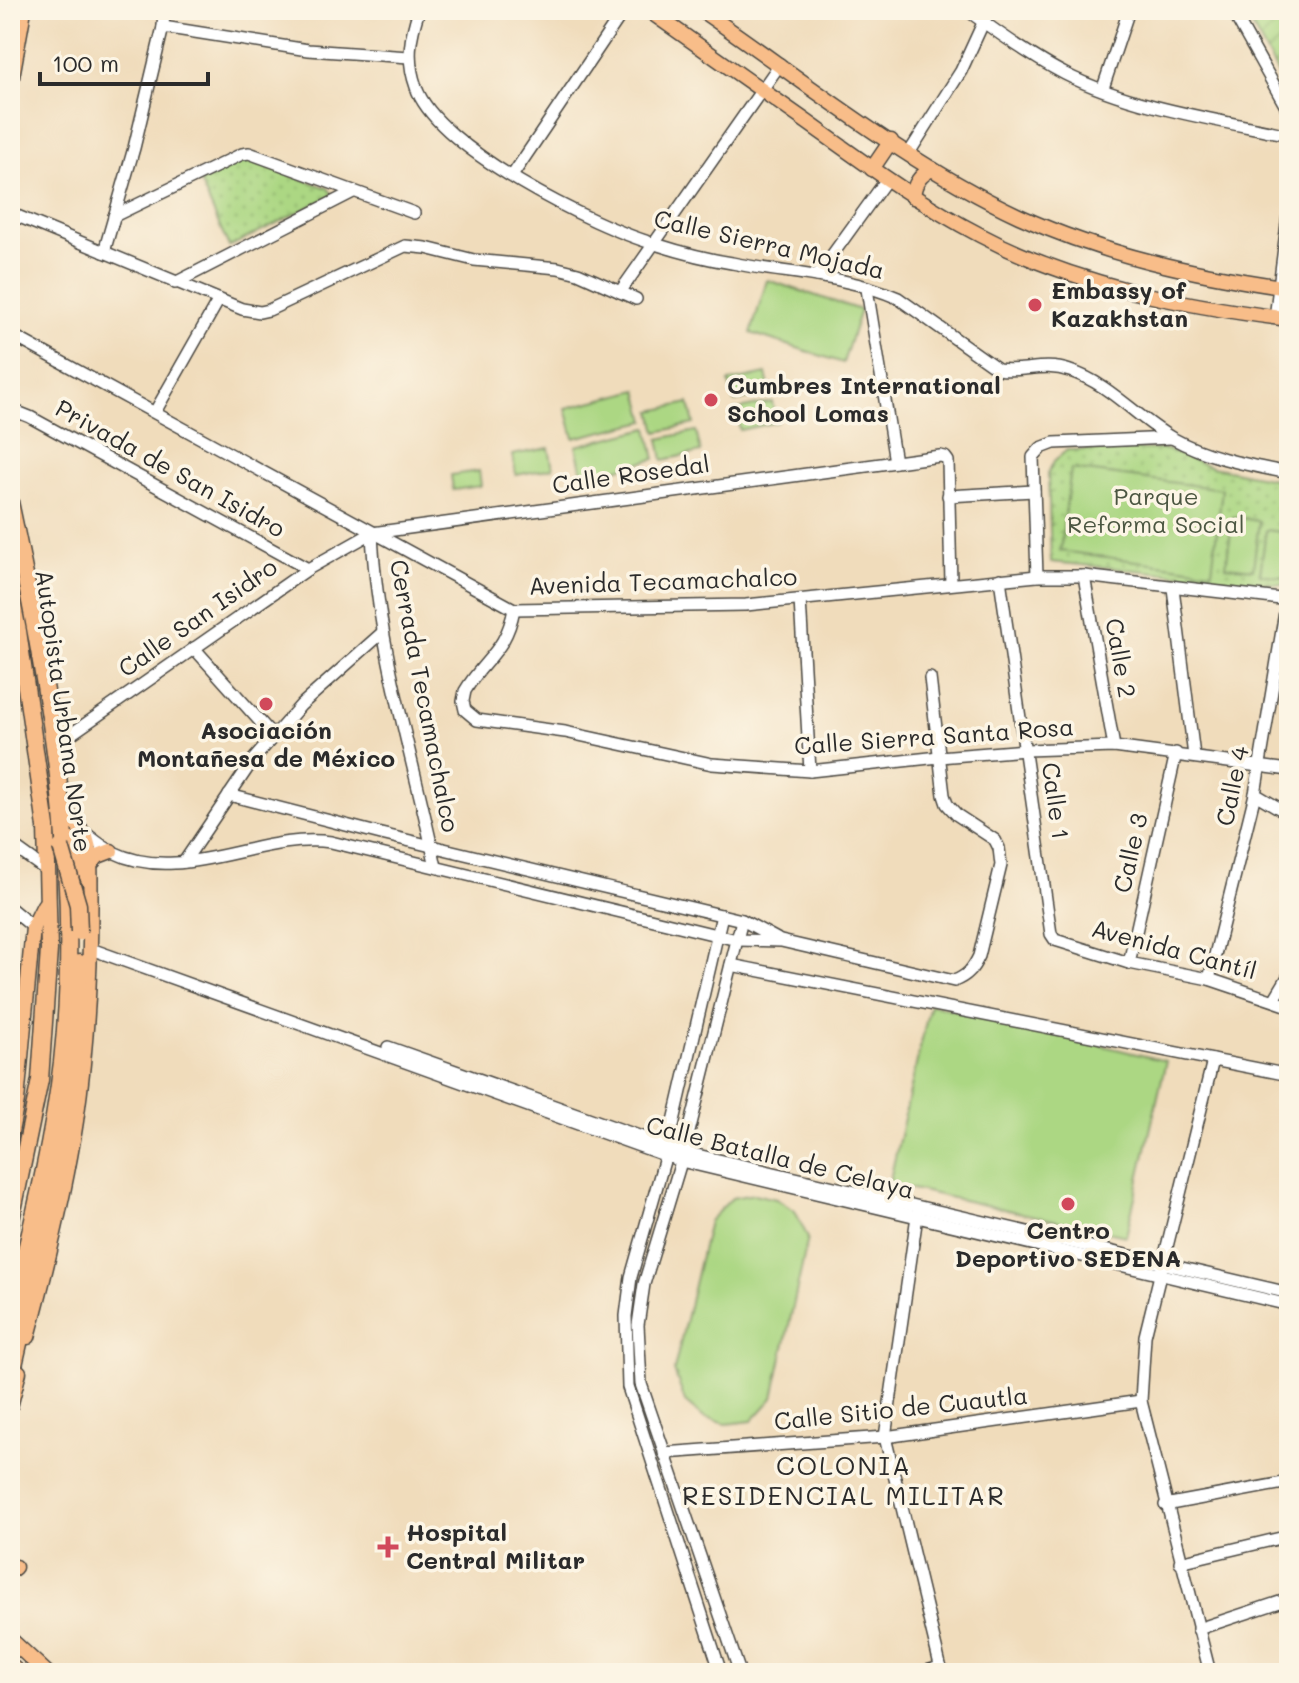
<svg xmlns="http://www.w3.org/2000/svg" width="1299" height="1683" font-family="Mali,sans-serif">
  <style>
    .grass { fill: url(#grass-dots); stroke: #6c8157; stroke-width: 2 }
    .garden { fill: url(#garden-furrows); stroke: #6c8157; stroke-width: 2 }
    .pitch { fill: #acd783; stroke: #6c8157; stroke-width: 2 }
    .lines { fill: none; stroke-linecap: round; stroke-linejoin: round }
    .stream { stroke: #5dbfdb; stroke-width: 3 }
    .minor-casing { stroke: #494641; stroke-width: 14 }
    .major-casing { stroke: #494641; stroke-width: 17 }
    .highway-casing { stroke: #494641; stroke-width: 19 }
    .minor { stroke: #fff; stroke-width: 11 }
    .major { stroke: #f8bd89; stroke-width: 14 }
    .highway { stroke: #f8bd89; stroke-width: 16 }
    .highway-bridge-casing { stroke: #494641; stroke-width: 19; stroke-linecap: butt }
    .highway-bridge { stroke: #f8bd89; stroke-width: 16 }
    .poi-dot { fill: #d1495b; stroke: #fcf5e5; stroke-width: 3 }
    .labels { text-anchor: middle; stroke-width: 7; stroke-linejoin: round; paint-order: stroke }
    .street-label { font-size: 24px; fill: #2b2b2b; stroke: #fcf5e5 }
    .poi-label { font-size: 24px; font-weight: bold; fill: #2b2b2b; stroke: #fcf5e5; text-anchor: start }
    .park-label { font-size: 24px; fill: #4b5641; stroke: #fcf5e5 }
    .neighbourhood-label { font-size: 26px; letter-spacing: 2px; fill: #2b2b2b; stroke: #fcf5e5 }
  </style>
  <defs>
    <pattern id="grass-dots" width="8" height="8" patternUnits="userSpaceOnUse" patternTransform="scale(2)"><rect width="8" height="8" fill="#acd783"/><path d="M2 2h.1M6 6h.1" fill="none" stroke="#94b971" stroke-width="1.8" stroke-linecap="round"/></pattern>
    <pattern id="garden-furrows" width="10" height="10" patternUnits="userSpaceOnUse" patternTransform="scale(2)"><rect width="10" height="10" fill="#acd783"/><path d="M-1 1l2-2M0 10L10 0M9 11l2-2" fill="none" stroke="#94b971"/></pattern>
  </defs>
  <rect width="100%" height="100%" fill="#fcf5e5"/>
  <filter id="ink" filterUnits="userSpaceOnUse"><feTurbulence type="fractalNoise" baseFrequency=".0125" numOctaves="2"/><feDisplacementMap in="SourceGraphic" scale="16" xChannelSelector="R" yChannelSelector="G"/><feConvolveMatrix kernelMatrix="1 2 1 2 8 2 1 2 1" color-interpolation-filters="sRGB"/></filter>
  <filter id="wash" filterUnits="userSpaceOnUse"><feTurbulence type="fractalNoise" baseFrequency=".006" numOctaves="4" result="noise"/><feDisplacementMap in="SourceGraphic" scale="32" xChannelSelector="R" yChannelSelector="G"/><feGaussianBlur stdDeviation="1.8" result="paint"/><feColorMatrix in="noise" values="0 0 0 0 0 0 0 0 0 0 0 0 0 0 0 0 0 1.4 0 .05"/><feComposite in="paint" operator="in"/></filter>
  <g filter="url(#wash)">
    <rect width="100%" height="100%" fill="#f0dcbb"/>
    <g class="grass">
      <path d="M245,159L328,188L333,195L229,247L200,182Z"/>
      <path d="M1165,449L1212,467L1289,482V585L1051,562L1048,473L1054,461L1067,450Z"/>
    </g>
    <path class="garden" d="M1243,10H1289V90L1284,85Z"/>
    <g class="pitch">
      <path d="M767,280L860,310L843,363L751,333Z"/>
      <path d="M766,374L771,394L734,402L729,382Z"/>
      <path d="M638,390L646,421L574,438L566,408Z"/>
      <path d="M772,402L777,422L740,430L735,410Z"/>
      <path d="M689,403L694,424L657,432L652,411Z"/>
      <path d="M648,428L655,459L583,477L576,446Z"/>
      <path d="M696,431L701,452L663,460L659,439Z"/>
      <path d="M549,448L553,468L516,475L512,455Z"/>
      <path d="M1071,469L1222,489L1212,571L1060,551Z"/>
      <path d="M479,471L481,486L453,490L451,475Z"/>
      <path d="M1233,517L1259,521L1253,569L1226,566Z"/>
      <path d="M1266,530L1289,533L1286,578L1260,574Z"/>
      <path d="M930,1004L1166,1061L1126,1236L889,1184Z"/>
      <path d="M754,1194L776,1199L795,1211L808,1238L773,1398L752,1421L726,1424L703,1417L685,1402L674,1370L709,1221L732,1198Z"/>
    </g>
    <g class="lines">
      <path class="stream" d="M1282,10L1289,23"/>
    </g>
  </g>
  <g filter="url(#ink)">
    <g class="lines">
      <g class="minor-casing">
        <g id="minor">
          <path d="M419,10C410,37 406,59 416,87C436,148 595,227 655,244C680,252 706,259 732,263C787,274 846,275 898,298L998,369C1023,373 1043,362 1070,371C1109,383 1137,418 1172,438C1208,458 1249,465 1289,473"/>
          <path d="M967,10C998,33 1030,56 1065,74C1130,107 1217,120 1289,135"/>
          <path d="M1232,10L1289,112"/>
          <path d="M163,27L308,50L409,57"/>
          <path d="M1103,88L1129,10"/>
          <path d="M909,153L961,71L989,10"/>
          <path d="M512,176L624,10"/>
          <path d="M10,213L242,309L260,312L269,310L405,246L426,248L474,260L558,268L578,273L636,299"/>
          <path d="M114,216L242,154L249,153L414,213"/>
          <path d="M104,252L134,148L163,27L164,10"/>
          <path d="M817,276L887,179"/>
          <path d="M175,283L353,192"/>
          <path d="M867,289L895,462"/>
          <path d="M620,292L780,64"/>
          <path d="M1275,318L1289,208"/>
          <path d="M10,334L514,609L746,605L1037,576H1084L1289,600"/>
          <path d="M10,409L30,417L308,569"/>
          <path d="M155,412L218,301"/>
          <path d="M948,496L1034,491"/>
          <path d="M372,533C377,646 413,756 436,867"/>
          <path d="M1037,576L1033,457L1041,448L1054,443L1171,438"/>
          <path d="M1084,576L1114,747"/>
          <path d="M1000,579L1051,934L1055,940L1129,963L1209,979L1289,1006"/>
          <path d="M1173,588L1194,756"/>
          <path d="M800,600L810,771"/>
          <path d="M514,609C506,652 485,657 465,691L463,701L465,710L477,720L565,732L712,764L810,771L939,757L1026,750L1114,747L1289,770"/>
          <path d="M194,648L274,737"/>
          <path d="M54,746L308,569L372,533L940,456L945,457L948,461L951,583"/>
          <path d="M1255,794L1289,814"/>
          <path d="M229,795L381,834L742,920L777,939"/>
          <path d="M83,831C92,838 102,847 113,852C182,886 259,832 331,842L737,940L781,941L954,981C967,976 973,969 979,956L1001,865L999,848L995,840L957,815L947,804L944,795L930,678"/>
          <path d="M10,844L42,867"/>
          <path d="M184,862L253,760L301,705L383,632"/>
          <path d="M10,908L33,927"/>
          <path d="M91,949L681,1161L1289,1305"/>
          <path d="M1129,963L1176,753"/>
          <path d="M731,965L1289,1075"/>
          <path d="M1209,979L1255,794L1287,600"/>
          <path d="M1274,1000L1289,975"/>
          <path d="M388,1047L684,1152L1289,1293"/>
          <path d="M917,1216L885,1437L942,1673"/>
          <path d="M664,1453L885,1437L1141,1401"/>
          <path d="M1165,1505L1289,1482"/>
          <path d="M1180,1562L1289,1536"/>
          <path d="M1198,1629L1289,1599"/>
          <path d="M721,1673L628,1387L626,1316L631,1277L668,1147L722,915"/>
          <path d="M740,1673L641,1384L638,1325L644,1284L684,1152L742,920"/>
          <path d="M919,1673L940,1667"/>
          <path d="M1210,1673L1141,1401L1145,1336L1213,1060"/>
        </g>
      </g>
      <g class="major-casing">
        <g id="major">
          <path d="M648,10C701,47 754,85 807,122C863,162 918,203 980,235C1074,285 1184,306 1289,319"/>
          <path d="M701,10C803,80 907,164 1019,216C1104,255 1196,275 1289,288"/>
          <path d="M10,88L24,10"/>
          <path d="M872,169L891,141"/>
          <path d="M913,197C914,183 920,175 932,169"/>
          <path d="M89,866L98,856L111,851"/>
          <path d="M10,1137L17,1101L33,927L44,905"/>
          <path d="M28,1337C47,1266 65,1194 76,1121C89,1032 92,942 90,852L86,837L66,811"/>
          <path d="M10,1407L19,1372"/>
          <path d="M10,1571L15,1567"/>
          <path d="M10,1639L47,1673"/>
          <path d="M10,1665L19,1673"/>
        </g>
      </g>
      <g class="highway-casing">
        <g id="highway">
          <path d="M10,26L13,10"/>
          <path d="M10,502C49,686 83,873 62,1062C52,1148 30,1233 10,1317"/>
          <path d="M10,591L18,631L46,827L49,950L40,1080L10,1225"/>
          <path d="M72,841L89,879"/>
          <path d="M10,1383L62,1154L76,1033L79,963"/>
        </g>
      </g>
      <use href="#minor" class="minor"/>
      <use href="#major" class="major"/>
      <use href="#highway" class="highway"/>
      <g class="highway-bridge-casing">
        <path id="highway-bridge" d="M61,847L78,905L79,932"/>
      </g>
      <use href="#highway-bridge" class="highway-bridge"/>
    </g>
  </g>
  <g class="poi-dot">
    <circle cx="1035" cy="305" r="8"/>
    <circle cx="711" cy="400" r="8"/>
    <circle cx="266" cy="704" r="8"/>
    <circle cx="1068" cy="1204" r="8"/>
    <path d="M384 1535h8v8h8v8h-8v8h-8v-8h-8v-8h8z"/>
  </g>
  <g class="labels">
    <g class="street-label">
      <text transform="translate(769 245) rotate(13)" y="8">Calle Sierra Mojada</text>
      <text transform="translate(170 469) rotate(29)" y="8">Privada de San Isidro</text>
      <text transform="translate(631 475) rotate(-8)" y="8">Calle Rosedal</text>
      <text transform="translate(663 582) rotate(-2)" y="8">Avenida Tecamachalco</text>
      <text transform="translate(198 618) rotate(-35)" y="8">Calle San Isidro</text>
      <text transform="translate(1120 658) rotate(80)" y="8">Calle 2</text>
      <text transform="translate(424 696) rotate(79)" y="8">Cerrada Tecamachalco</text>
      <text transform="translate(63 711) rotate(82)" y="8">Autopista Urbana Norte</text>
      <text transform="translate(934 737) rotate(-4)" y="8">Calle Sierra Santa Rosa</text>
      <text transform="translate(1233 786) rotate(-78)" y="8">Calle 4</text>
      <text transform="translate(1055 801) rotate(82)" y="8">Calle 1</text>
      <text transform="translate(1131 853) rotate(-77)" y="8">Calle 3</text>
      <text transform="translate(1174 950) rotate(15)" y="8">Avenida Cantíl</text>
      <text transform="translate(780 1158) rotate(14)" y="8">Calle Batalla de Celaya</text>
      <text transform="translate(901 1409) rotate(-6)" y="8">Calle Sitio de Cuautla</text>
    </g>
    <g class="poi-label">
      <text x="1051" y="299">Embassy of<tspan x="1051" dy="28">Kazakhstan</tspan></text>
      <text x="727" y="394">Cumbres International<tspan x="727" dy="28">School Lomas</tspan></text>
      <text x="266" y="739" text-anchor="middle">Asociación<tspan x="266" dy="28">Montañesa de México</tspan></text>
      <text x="1068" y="1239" text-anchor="middle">Centro<tspan x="1068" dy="28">Deportivo SEDENA</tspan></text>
      <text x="406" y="1541">Hospital<tspan x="406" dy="28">Central Militar</tspan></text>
    </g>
    <g class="park-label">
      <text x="1156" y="505">Parque<tspan x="1156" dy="28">Reforma Social</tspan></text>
    </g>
    <g class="neighbourhood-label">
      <text x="844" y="1475">COLONIA<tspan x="844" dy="30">RESIDENCIAL MILITAR</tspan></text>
    </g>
  </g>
  <rect width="1299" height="1683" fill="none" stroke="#fcf5e5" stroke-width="40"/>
  <path d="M40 72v12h168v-12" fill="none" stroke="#2b2b2b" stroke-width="4"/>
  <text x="52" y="72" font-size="24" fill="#2b2b2b" stroke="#fcf5e5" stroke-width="6" paint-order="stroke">100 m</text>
</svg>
